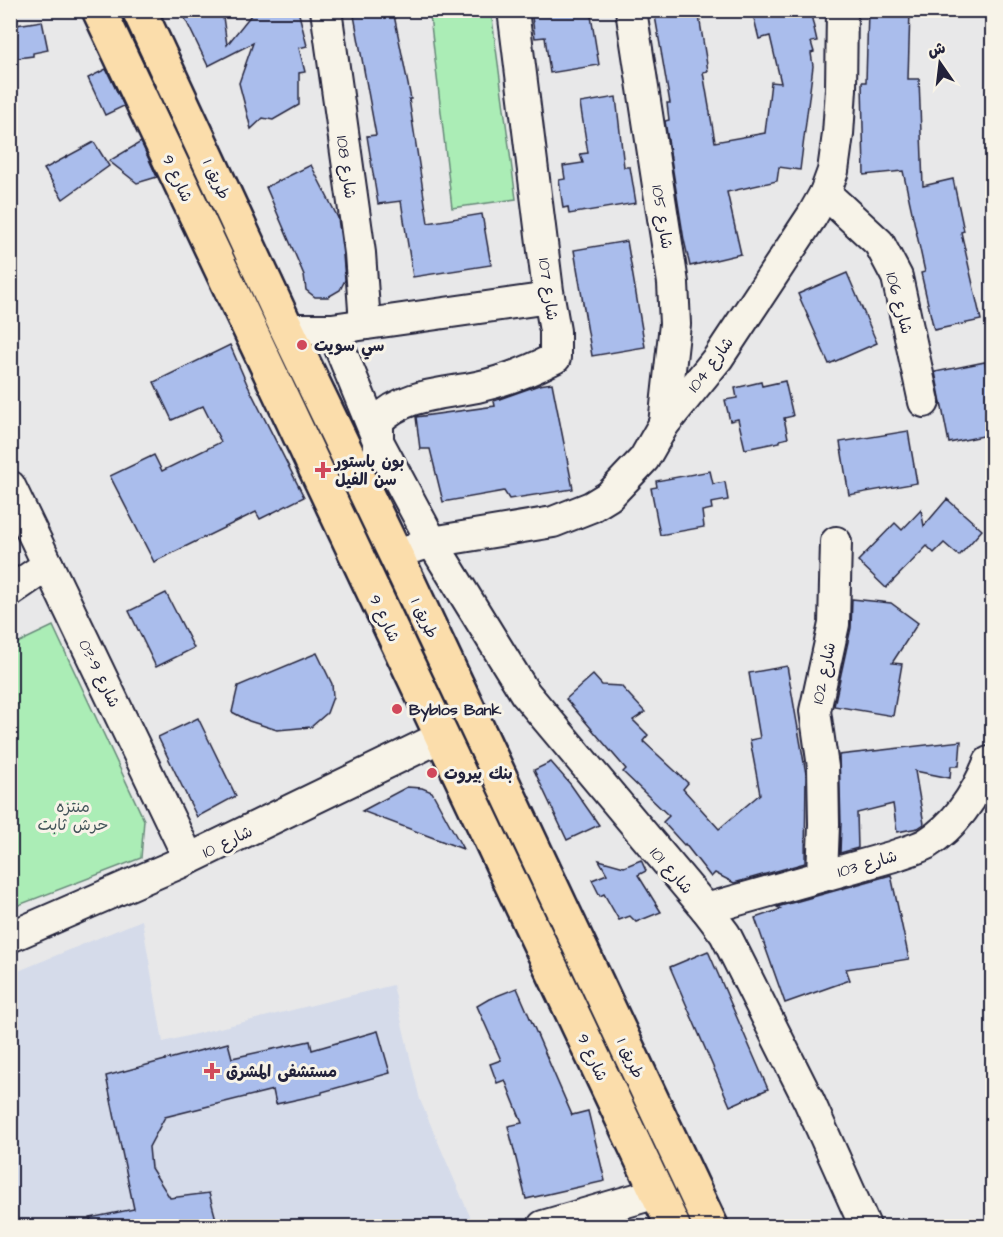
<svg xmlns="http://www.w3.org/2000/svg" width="1003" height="1237" font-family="'Architects Daughter','Playpen Sans Arabic',sans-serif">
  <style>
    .built { fill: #d5dbea }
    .green { fill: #abedb6; stroke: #668878; stroke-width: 1.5 }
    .building { fill: #aabdec; stroke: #22223b; stroke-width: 1.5 }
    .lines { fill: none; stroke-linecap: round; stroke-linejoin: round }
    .minor-casing { stroke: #22223b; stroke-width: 34 }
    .major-casing { stroke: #22223b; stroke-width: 38 }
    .minor { stroke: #f7f3e8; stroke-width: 30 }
    .major { stroke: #fbddab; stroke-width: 33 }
    .poi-dot { fill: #d1495b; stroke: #f7f3e8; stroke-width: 2 }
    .labels { text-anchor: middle; stroke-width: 6; stroke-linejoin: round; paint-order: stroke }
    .street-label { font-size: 16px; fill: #22223b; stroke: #f7f3e8 }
    .poi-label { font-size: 16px; font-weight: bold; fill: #22223b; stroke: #f7f3e8; text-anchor: start }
    .park-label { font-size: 16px; fill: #44555a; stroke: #f7f3e8 }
  </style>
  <rect width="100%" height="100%" fill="#e8e8e9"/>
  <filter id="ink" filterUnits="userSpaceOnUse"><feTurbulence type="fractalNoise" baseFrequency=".0167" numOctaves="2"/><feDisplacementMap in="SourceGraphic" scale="12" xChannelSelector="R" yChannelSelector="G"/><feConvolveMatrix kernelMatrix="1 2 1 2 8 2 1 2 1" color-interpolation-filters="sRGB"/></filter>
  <g filter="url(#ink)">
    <path class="built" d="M142,920L163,1042L393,985L420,1100L474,1226H11V974Z"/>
    <g class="green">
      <path d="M464,11H491L516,199L452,208L430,16Z"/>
      <path d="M53,626L144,820L141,858L11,908V646Z"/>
    </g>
    <g class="building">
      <path d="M181,10H222L227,45L255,10H298L307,46L299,48L305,72L299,73V105L273,120L263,118L251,129L239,83L253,43L208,66Z"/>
      <path d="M353,10H393L411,99H409L428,223L482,214L491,265L413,277L401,201L378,204L367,136L376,135Z"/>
      <path d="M531,10H590L599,65L550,73L545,37L535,38Z"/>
      <path d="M654,10H698L708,71L703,72L715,142L765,133L771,82L781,83L770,36L759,39L752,10H810L817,41L811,42L814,52L811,53L813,66L800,170L779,167L777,181L727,192L741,254L690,266L684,240L665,121L669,120L667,103H670Z"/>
      <path d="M868,10H910L908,79H919L923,186L953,179L964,231L961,232L981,320L934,330L921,273L925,272L903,171L864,175L862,82H866Z"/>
      <path d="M42,21L48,50L33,53V56L10,59V26Z"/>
      <path d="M106,69L124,106L105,115L88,78Z"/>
      <path d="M616,97L624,167H630L636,203L569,214L568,207L563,208L559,180L565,179L563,166L583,163L580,154L588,153L580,103Z"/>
      <path d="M94,142L109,166L63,199L44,169Z"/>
      <path d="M141,142L157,177L137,183L109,161Z"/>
      <path d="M311,165L338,218L343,255L345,280L340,290L328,297H315L306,290L304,275L266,187Z"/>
      <path d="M627,241L645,347L592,356L574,250Z"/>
      <path d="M847,273L877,343L829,364L798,294Z"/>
      <path d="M230,345L247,384L304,497L260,519L256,512L154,562L110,476L154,455L162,471L221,442L203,406L172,420L154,382Z"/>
      <path d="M985,362L993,396V434L949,443L935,372Z"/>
      <path d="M785,381L793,416L784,418L788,438L780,440V442L745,449L738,419L730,421L725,400L737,398L735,388L761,382L762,386Z"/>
      <path d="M552,383L573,489L509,499L504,491L443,502L430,449H420L416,417L495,406L494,401L539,385Z"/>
      <path d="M908,431L917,483L849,495L840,442Z"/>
      <path d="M710,471L713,484L725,482L728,500L711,503L712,509L702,511L704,527L660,535L651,488L657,487L656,481Z"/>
      <path d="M947,499L982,530L959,556L944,543L934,553L927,546L886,588L858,561L895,523L902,530L921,510L924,526Z"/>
      <path d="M166,593L194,648L156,667L129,611Z"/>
      <path d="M852,599L891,603L918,623L892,663L902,664L893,716L834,706L851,628Z"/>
      <path d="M317,653L332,684L333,697L327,713L311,727L277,730L249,721L232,712L238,686Z"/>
      <path d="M787,666L806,774L805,863L734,883L715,873L711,877L685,844L684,845L663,822L669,816L623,772L626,769L566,699L593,675L602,685L621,686L645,712L633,720L648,735L643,741L688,783L683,789L719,829L760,794L750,740L760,738L749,673Z"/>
      <path d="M198,718L236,796L197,817L158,737Z"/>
      <path d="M961,741L959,766H951L950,778L915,771L924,824L918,828L897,832L893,804L857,813L858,848L840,853L841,824L839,755Z"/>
      <path d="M551,762L571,785L599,825L567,840L534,770Z"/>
      <path d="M407,787L422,788L432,792L463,849L362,811Z"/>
      <path d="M599,860L624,867L641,860L646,871L638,875L661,912L636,922L630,916L619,920L604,894L600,896L592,880L607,874Z"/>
      <path d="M891,875L909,959L846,969L850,980L785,1003L755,918L781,909L777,907Z"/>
      <path d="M708,951L768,1089L730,1106L670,967Z"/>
      <path d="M517,988L572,1115L588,1111L605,1181L526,1199L508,1126L522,1123L505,1080L497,1083L490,1064L501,1060L477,1006L489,999Z"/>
      <path d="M378,1031L390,1073L322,1092V1094L276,1104L273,1090L165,1117L149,1147L151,1168L170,1198L209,1193L218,1227H91L90,1218L134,1209L106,1076L228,1043L232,1058L310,1041L312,1050Z"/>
    </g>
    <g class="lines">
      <g class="minor-casing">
        <g id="minor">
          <path d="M326,10L360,253L365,324"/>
          <path d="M631,10L673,283L675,324L664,424"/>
          <path d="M825,193L879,243L897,277L924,402"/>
          <path d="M287,329H332L549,298"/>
          <path d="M332,329L379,443L432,542L525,693L706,909L725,934L809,1101L865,1226"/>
          <path d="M378,448V421C403,394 443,394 477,387C504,381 530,371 555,358V331L548,291L513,10"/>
          <path d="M10,486L189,859"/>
          <path d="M416,547L432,542L553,522L591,507L609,496L644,459L664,424L718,358L812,216L825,193L833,171L838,134L841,89L842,10"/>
          <path d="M10,591L48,565"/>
          <path d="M822,876L824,824L823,767L815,711L834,624L836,542"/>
          <path d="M706,909L894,856C905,852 916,849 926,844C956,825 976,795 989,762"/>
          <path d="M10,937L189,859L441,737"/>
          <path d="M543,1226L657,1193"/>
        </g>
      </g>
      <g class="major-casing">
        <g id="major">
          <path d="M99,10L673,1226"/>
          <path d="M139,10L287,329L400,564L711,1226"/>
        </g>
      </g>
      <use href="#minor" class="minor"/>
      <use href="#major" class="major"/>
    </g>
  </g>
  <g class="poi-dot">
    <circle cx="302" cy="345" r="6"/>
    <path d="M320 461h6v6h6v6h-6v6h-6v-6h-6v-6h6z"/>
    <circle cx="397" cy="709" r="6"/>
    <circle cx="432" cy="773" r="6"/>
    <path d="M209 1062h6v6h6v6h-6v6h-6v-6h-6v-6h6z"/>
  </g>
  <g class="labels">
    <g class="street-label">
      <text transform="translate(347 167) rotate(82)" y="6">شارع 108</text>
      <text transform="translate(178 178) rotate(65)" y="6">شارع 9</text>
      <text transform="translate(217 179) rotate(65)" y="6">طريق 1</text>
      <text transform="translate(663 217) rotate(81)" y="6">شارع 105</text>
      <text transform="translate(549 289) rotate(82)" y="6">شارع 107</text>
      <text transform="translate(900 303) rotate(75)" y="6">شارع 106</text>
      <text transform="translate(710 364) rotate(-53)" y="6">شارع 104</text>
      <text transform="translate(385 618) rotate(65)" y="6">شارع 9</text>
      <text transform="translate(425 618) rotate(65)" y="6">طريق 1</text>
      <text transform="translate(100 673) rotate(64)" y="6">شارع 9-03</text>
      <text transform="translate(823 673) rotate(-78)" y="6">شارع 102</text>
      <text transform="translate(227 841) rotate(-26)" y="6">شارع 10</text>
      <text transform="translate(867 863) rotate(-16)" y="6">شارع 103</text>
      <text transform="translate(672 870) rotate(49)" y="6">شارع 101</text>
      <text transform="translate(593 1057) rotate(65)" y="6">شارع 9</text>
      <text transform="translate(631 1058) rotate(65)" y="6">طريق 1</text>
    </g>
    <g class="poi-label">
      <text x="314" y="351">سي سويت</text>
      <text x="335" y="467">بون باستور<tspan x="335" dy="18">سن الفيل</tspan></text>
      <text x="409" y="715">Byblos Bank</text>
      <text x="444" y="779">بنك بيروت</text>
      <text x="226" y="1077">مستشفى المشرق</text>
    </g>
    <g class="park-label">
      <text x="73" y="812">منتزه<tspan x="73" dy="18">حرش ثابت</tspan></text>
    </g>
  </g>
  <rect width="1003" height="1237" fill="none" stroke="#f7f3e8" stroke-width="36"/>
  <rect x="18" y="18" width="967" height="1201" fill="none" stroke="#22223b" stroke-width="2" filter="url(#ink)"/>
  <g transform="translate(940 63) rotate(346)" stroke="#f7f3e8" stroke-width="4.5" paint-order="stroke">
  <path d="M0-4.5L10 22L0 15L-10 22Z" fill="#22223b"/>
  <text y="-9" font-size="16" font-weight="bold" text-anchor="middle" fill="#22223b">ش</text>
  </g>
</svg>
